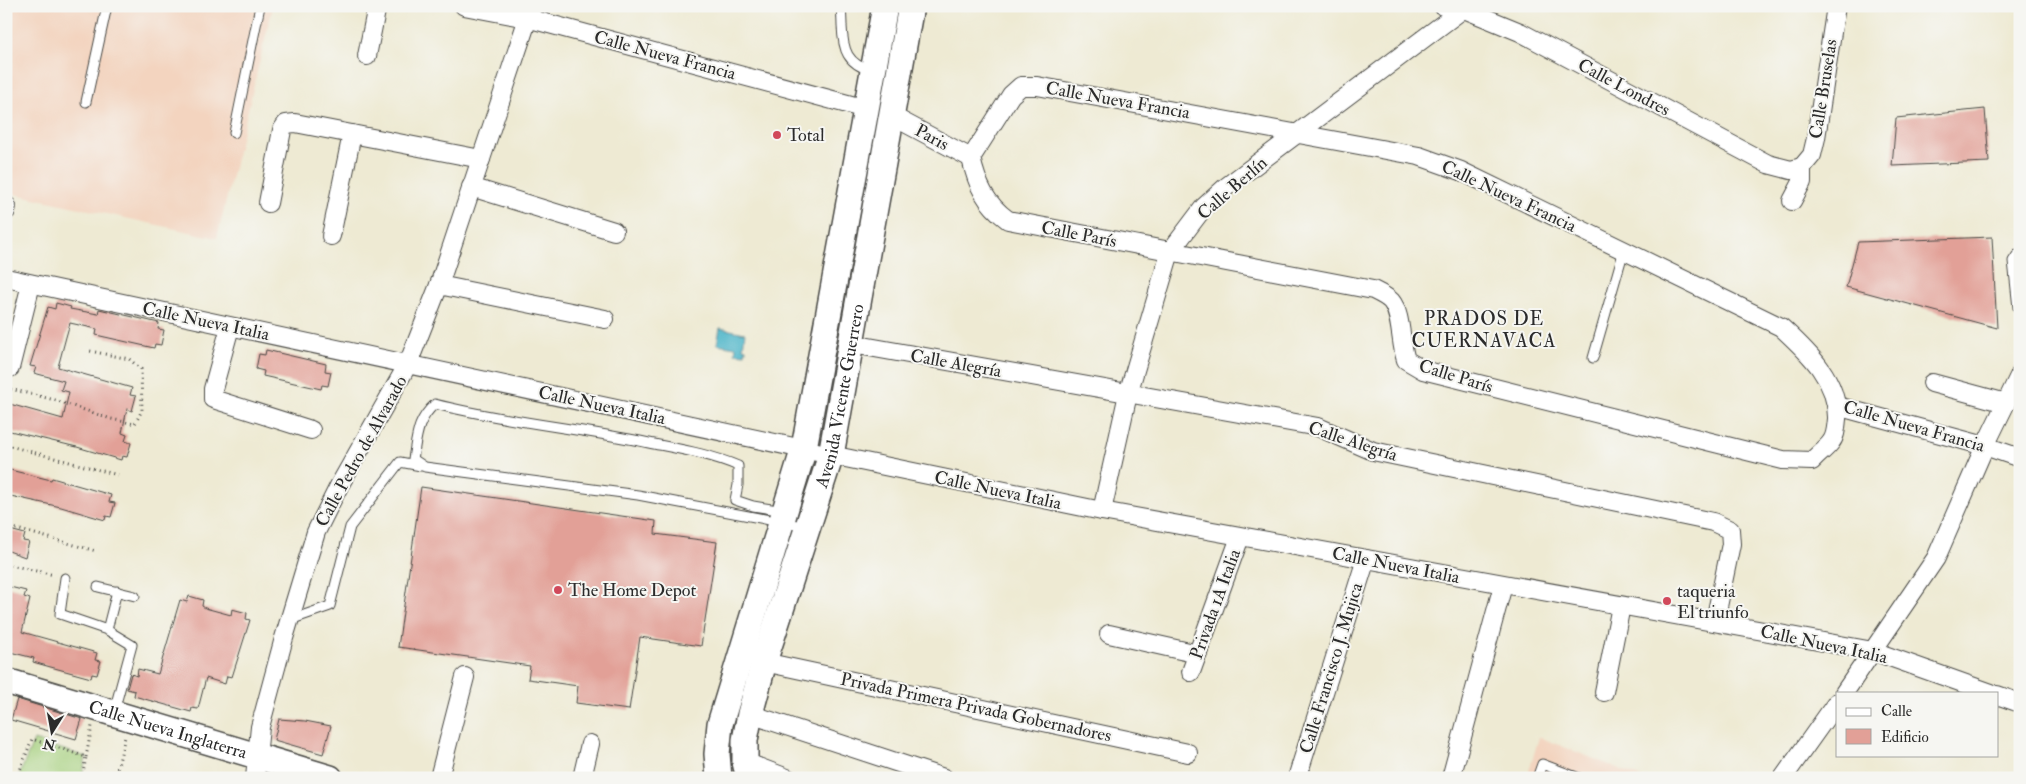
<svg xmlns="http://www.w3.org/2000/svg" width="2026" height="784" font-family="'IM FELL Double Pica',serif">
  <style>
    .built { fill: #f3d4bf }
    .green { fill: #a4cf7b; stroke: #687d53 }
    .water { fill: #4ab4c8; stroke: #3a707a }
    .building { fill: #e2a097 }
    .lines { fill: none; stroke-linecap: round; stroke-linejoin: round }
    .lane-casing { stroke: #484844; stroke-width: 11 }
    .street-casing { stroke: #484844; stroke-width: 20 }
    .secondary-casing { stroke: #484844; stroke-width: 28 }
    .path { stroke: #484844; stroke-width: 3; stroke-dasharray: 1 4; stroke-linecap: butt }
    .lane { stroke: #fff; stroke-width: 9 }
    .street { stroke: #fff; stroke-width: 18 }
    .secondary { stroke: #fff; stroke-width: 25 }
    .poi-dot { fill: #d1495b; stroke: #f6f6f2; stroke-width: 2 }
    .labels { text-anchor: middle; stroke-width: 4; stroke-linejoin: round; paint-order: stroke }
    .street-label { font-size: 18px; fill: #2b2b2b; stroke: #f6f6f2 }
    .poi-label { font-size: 18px; fill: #2b2b2b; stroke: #f6f6f2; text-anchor: start }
    .neighbourhood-label { font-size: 19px; letter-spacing: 1px; fill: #2b2b2b; stroke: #f6f6f2 }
  </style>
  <rect width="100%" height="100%" fill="#f6f6f2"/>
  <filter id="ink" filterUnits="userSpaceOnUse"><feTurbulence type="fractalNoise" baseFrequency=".02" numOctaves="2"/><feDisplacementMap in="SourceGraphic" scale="10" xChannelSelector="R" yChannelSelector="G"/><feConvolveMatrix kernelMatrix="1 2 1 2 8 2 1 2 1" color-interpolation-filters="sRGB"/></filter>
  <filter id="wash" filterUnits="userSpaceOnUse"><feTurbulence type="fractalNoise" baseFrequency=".0096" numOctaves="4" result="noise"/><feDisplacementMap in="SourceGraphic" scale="20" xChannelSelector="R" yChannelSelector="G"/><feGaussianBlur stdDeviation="1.12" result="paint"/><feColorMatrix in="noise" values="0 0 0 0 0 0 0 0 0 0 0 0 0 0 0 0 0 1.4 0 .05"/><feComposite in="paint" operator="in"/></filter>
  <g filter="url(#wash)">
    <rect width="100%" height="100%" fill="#eeead3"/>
    <g class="built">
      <path d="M6,6H273L217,238L6,192Z"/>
      <path d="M1539,737L1642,778H1527Z"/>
    </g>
    <path class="green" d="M34,740L86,757L82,778H18Z"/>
    <path class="water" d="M720,328L745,333L743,348L746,349L745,354L735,353L736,347L717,344Z"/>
    <g id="blocks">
      <g class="building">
        <path d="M1985,109L1989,162L1892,166L1896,118Z"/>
        <path d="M1992,237L1997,328L1846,287L1858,242Z"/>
        <path d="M56,303L71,307L70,309L98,314L99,309L159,323L158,329L164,330L161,345L155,344L154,348L96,335L97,329L70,323L66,337L58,367L132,388L130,395L136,396L132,411L127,409L122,433L127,435L125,441L131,443L127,457L122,456L121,460L77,447L6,430V403L63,419L69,392L61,390L64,381L34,373L36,367L30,366L48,307L55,309Z"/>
        <path d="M266,350L326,364L325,371L331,372L328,386L322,385L321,389L263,376L264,371L256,369L259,354L265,355Z"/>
        <path d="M6,469L51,480L52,478L111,495L109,502L115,503L111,517L106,516L105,520L61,507L6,495Z"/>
        <path d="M421,487L656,521L655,534L717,542L701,646L640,637L629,710L576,703L578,686L528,679L530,666L398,647Z"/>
        <path d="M6,529L25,534L23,541L29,542L25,557L6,550Z"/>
        <path d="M6,586L26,591L24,597L30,599L22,632L97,653L95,660L101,661L97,675L92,674L91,678L47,666L33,662L34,658L6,651Z"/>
        <path d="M189,596L203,600L202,606L205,608L231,615L232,609L247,613L246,619L250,620L232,677L227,676L225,684L206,678L198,709L192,708L191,712L134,696L135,691L127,689L131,674L137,676L138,669L158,674L180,600L187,602Z"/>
        <path d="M17,699L82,719L76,739L11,720Z"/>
        <path d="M279,719L305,721L331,726L323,754L274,740Z"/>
      </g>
    </g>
  </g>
  <g filter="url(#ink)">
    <use href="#blocks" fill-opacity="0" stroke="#484844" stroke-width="1"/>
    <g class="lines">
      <g class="lane-casing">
        <g id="lane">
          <path d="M842,6C841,13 842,19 842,26C843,50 847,64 872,71"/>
          <path d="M86,102L107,6"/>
          <path d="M234,133L260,6"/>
          <path d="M2020,255H2017L2013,261L2018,308L2020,309"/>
          <path d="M1593,358L1624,250"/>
          <path d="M784,511L753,506L735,500L738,485V466C710,454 679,449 649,443C578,428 505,422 435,404C417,420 417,436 413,459L425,467L638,495L807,527"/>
          <path d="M65,578L60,614L107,630L132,645L114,711"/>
          <path d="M98,587L135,596"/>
          <path d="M290,620L330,606L350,527L400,462L421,466"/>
          <path d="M107,630L117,591"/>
          <path d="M1537,778L1542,764L1579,778"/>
        </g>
      </g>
      <g class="street-casing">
        <g id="street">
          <path d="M464,6L527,18L866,109"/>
          <path d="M1443,6L1464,9L1520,32L1768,164L1791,170L1802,167"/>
          <path d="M367,56L377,6"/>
          <path d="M1021,86H1037L1419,156L1461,171L1781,327C1808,352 1838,379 1837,419C1836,427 1836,436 1831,442C1826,449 1818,454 1812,461L1783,460L1423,370L1406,360C1400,343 1402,314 1391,301C1386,296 1379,293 1373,290L1008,220C986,204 977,185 971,158L1011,95Z"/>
          <path d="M892,116L971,158"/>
          <path d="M1802,167L1812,155L1816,138L1836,6"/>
          <path d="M471,187L614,231"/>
          <path d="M1792,201L1802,182V167"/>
          <path d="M268,203L282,130L286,124L295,123L481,159"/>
          <path d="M6,211L7,206"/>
          <path d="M331,236L352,134"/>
          <path d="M6,278L831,455L1102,511L1873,651L1991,693"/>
          <path d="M439,285L605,319"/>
          <path d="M230,327L213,389V399L311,430"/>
          <path d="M852,344L1318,427L1373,451L1713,522L1730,530L1731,544L1715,621"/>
          <path d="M10,368L31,284"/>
          <path d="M1932,383L2006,403"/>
          <path d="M1837,406L1985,446L2020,458"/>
          <path d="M1102,511L1128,394L1170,252L1204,207L1226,187L1467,6"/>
          <path d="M1109,634L1198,654"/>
          <path d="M764,662L1188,753"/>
          <path d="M1191,672L1240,537"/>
          <path d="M1604,692L1621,606"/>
          <path d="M1844,693L1936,558L1985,446L2020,374"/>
          <path d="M1997,695L2020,703"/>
          <path d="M750,714L944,778"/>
          <path d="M745,762L787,778"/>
          <path d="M255,778L260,727L284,638L316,532L339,486L408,364L439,285L532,6"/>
          <path d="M439,778L465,677"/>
          <path d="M582,778L590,744"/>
          <path d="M1297,778L1366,559"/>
          <path d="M1451,778L1503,585"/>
          <path d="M1783,778L1837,702"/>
        </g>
      </g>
      <g class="secondary-casing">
        <g id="secondary">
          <path id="s1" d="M6,681L330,778"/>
          <path d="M719,778L717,754L720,724L804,448L885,6"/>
          <path id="s2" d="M749,778L745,762V740L750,714L764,662L831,455L911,6"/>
        </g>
      </g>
      <g class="path">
        <path d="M6,388L55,400L111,419L135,424L142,410L141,369L129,359L90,351"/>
        <path d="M6,445L118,475"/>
        <path d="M6,526L96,551"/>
        <path d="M6,564L54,575"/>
        <path d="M86,757L92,726"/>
        <path d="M17,778L32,739L86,757L82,778"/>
        <path d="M115,778L125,737"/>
      </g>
      <use href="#lane" class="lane"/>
      <use href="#street" class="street"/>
      <use href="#secondary" class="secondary"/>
    </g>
  </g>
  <g class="poi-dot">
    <circle cx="777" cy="135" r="5"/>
    <circle cx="558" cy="590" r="5"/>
    <circle cx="1667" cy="601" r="5"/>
  </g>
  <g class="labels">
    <g class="street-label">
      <text transform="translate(665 55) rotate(15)" y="6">Calle Nueva Francia</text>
      <text transform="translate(1624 87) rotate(28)" y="6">Calle Londres</text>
      <text transform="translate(1823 89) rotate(-81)" y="6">Calle Bruselas</text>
      <text transform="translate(1118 100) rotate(10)" y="6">Calle Nueva Francia</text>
      <text transform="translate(932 137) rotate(28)" y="6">Paris</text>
      <text transform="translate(1232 188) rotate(-41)" y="6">Calle Berlín</text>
      <text transform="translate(1509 196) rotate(25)" y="6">Calle Nueva Francia</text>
      <text transform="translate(1079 234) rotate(11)" y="6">Calle París</text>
      <text transform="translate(206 321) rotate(12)" y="6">Calle Nueva Italia</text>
      <text transform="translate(956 363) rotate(10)" y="6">Calle Alegría</text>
      <text transform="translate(1456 376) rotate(17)" y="6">Calle París</text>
      <text dy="6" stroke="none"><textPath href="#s2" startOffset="396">Avenida Vicente Guerrero</textPath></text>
      <text transform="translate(602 405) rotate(12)" y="6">Calle Nueva Italia</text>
      <text transform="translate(1914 426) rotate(16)" y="6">Calle Nueva Francia</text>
      <text transform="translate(1353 441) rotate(18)" y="6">Calle Alegría</text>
      <text transform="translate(361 451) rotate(-61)" y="6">Calle Pedro de Alvarado</text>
      <text transform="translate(998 490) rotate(12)" y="6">Calle Nueva Italia</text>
      <text transform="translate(1396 565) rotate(11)" y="6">Calle Nueva Italia</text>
      <text transform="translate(1215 604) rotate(-70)" y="6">Privada 1A Italia</text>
      <text transform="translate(1824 644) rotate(12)" y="6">Calle Nueva Italia</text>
      <text transform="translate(1331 668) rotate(-73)" y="6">Calle Francisco J. Mujica</text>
      <text transform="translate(976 707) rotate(12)" y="6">Privada Primera Privada Gobernadores</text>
      <text dy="6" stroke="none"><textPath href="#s1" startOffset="169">Calle Nueva Inglaterra</textPath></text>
    </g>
    <g class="poi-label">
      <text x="787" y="141">Total</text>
      <text x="568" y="596">The Home Depot</text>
      <text x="1677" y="597">taqueria<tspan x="1677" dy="21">El triunfo</tspan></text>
    </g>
    <g class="neighbourhood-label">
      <text x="1484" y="325">PRADOS DE<tspan x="1484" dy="22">CUERNAVACA</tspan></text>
    </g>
  </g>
  <rect width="2026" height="784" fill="none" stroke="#f6f6f2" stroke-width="25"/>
  <rect x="1836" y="692" width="162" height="65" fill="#f6f6f2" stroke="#a5a5a2"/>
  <rect x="1846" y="708" width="25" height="8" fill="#ffffff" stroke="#a5a5a2"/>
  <text x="1881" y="716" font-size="15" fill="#2b2b2b">Calle</text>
  <rect x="1846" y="729" width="25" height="15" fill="#e2a097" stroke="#a5a5a2"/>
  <text x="1881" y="742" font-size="15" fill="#2b2b2b">Edificio</text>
  <g transform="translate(52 732) rotate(191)" stroke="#f6f6f2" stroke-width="4" paint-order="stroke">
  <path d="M0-4L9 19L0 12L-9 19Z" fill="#2b2b2b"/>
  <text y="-8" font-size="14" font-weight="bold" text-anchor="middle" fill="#2b2b2b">N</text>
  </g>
</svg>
